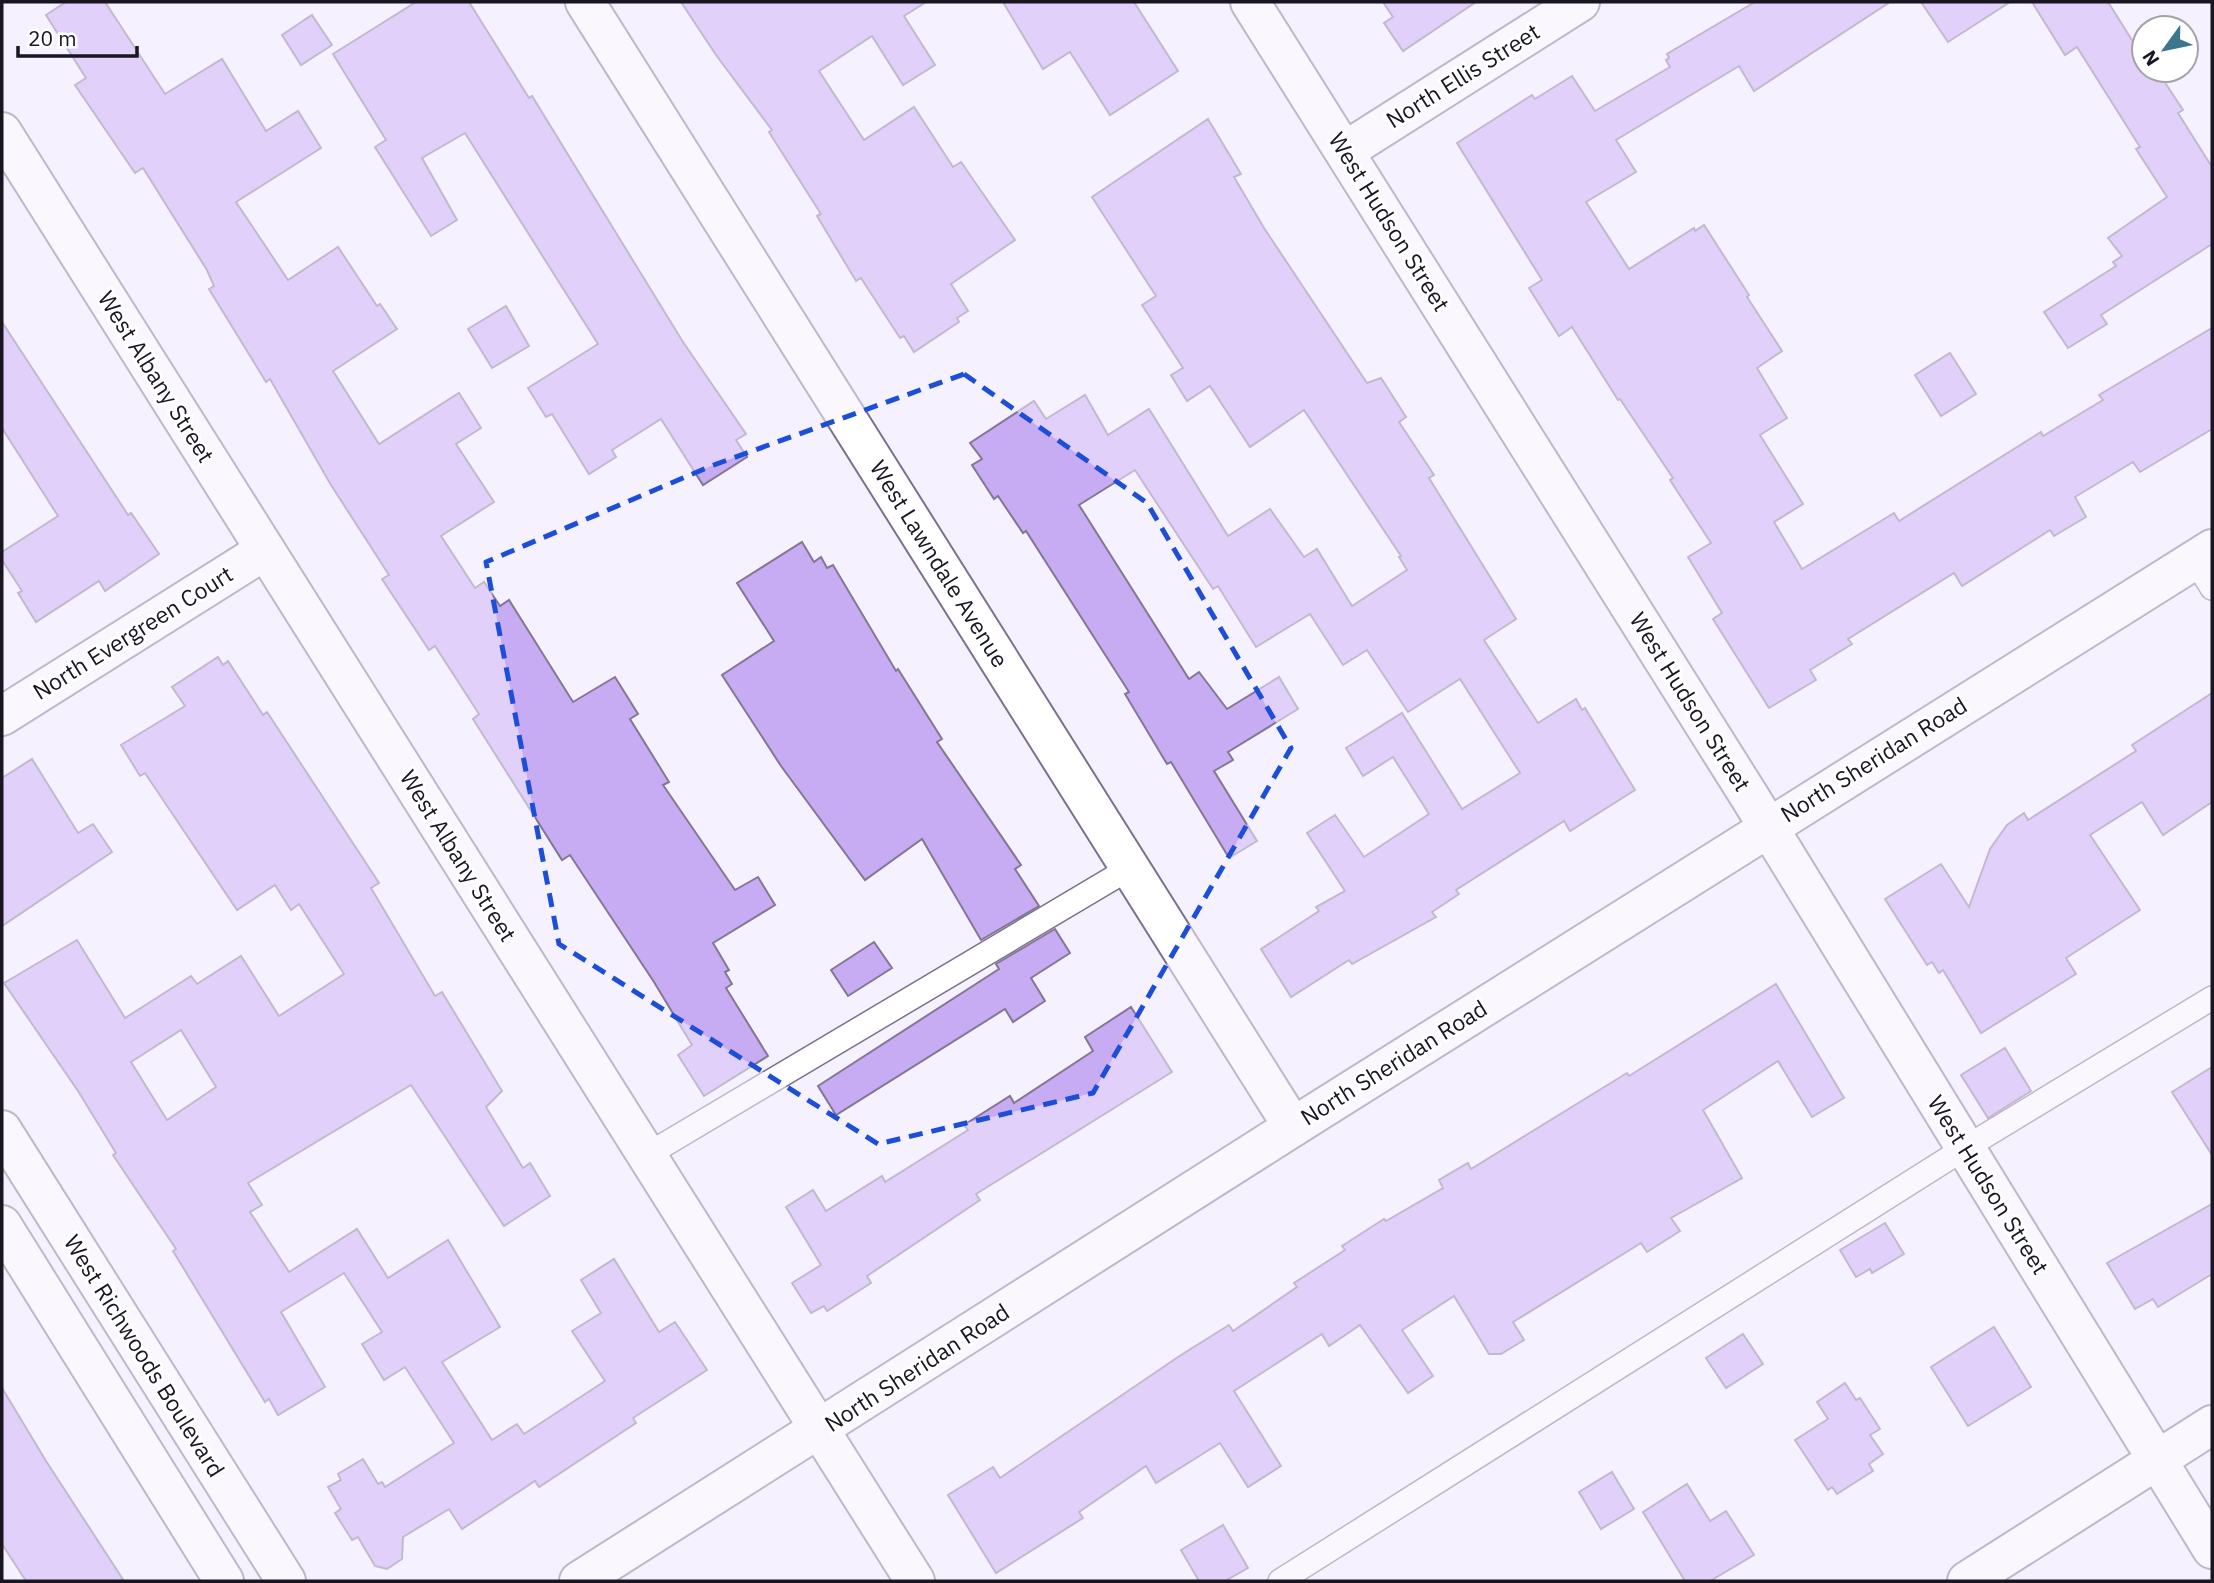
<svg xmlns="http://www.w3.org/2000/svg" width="2214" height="1583" font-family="'IBM Plex Sans',sans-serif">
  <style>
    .building { fill: #c8acf3; stroke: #827794; stroke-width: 2; fill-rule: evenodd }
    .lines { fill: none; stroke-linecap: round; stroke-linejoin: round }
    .lane-casing { stroke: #7c718e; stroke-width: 26 }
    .street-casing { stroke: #7c718e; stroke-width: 42 }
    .secondary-casing { stroke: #7c718e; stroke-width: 42 }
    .lane { stroke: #fff; stroke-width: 23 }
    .street { stroke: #fff; stroke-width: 38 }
    .secondary { stroke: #fff; stroke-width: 38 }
    .marked { fill: none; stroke: #1d4ed8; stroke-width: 5; stroke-dasharray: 14 9; stroke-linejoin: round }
    .labels { text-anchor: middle; stroke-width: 6; stroke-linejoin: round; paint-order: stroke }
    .street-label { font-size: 23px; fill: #1a1621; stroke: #fff }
  </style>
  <rect width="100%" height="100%" fill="#f6f1ff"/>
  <g class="building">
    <path d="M66,2H105L165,94L222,59L266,131L298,111L321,148L236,202L288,280L338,247L377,306L380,304L397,329L333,371L379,444L459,393L481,428L456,444L494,502L441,536L475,588L484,582L500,606L509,600L573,702L615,677L638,714L630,719L669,782L663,785L735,890L758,877L775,905L713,943L729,970L725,972L732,984L726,988L768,1056L704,1096L678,1055L692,1045L654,982L570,855L562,860L473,719L479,714L435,646L429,650L382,579L389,575L331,485L270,379L266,382L209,289L214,286L207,270L143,168L135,173L75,85L86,78L46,15Z"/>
    <path d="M416,2H469L529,98L532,96L683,342L746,434L736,440L747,457L703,485L661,419L612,450L616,457L589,474L552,414L546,417L528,388L598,344L465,133L422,158L457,220L431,236L375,147L386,140L333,54Z"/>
    <path d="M681,2H926L904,16L935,65L903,85L872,36L819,71L864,140L914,107L953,167L961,162L1015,240L951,284L968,311L957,318L959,322L914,352L904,336L900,338L861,278L856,281L817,216L821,214L769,132L772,130L716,55Z"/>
    <path d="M1003,2H1134L1178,71L1110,115L1070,52L1043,69Z"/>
    <path d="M1383,2H1476L1403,51L1384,23L1393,17Z"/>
    <path d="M1755,2H1890L1754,91L1739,66L1616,140L1636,172L1586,202L1629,269L1694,228L1695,231L1704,225L1749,295L1747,297L1782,351L1757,368L1787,418L1760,435L1803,504L1774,522L1802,569L1894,513L1899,521L2041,432L2043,436L2103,400L2099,395L2212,328V429L2140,472L2133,462L2075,497L2086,517L2054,536L2050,530L1962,586L1954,573L1848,639L1852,644L1810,670L1816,680L1769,708L1713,619L1722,613L1688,557L1711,543L1670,480L1673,478L1620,399L1618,400L1572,327L1559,336L1529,288L1542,280L1457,143L1532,95L1535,99L1572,76L1595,111L1670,67L1666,60L1669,58L1667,54Z"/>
    <path d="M1921,2H2010L1948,42Z"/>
    <path d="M2032,2H2108L2144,59V70H2151L2157,81L2162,78L2183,110L2178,113L2212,167V244L2101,315L2107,324L2068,348L2044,312L2116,266L2113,262L2122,256L2108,238L2167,197L2136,149L2140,147L2077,47L2065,55Z"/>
    <path d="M312,15L332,45L301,65L282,35Z"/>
    <path d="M1208,119L1241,174L1234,177L1264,228L1367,383L1381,378L1406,417L1399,422L1434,475L1429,478L1516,619L1484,640L1538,723L1576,699L1582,710L1585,708L1635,790L1570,831L1564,821L1456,890L1459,894L1432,912L1436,917L1352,964L1349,960L1291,997L1261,949L1319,911L1316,907L1345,891L1307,833L1335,815L1364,857L1429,814L1393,757L1363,776L1346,748L1402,713L1462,809L1520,773L1460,679L1408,712L1367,650L1343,665L1310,614L1256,647L1218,586L1213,589L1135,470L1079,505L1189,679L1199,672L1227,709L1279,677L1298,709L1228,752L1233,760L1214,771L1257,841L1229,858L1171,762L1167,764L1125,694L1129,692L1026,531L1023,533L998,496L994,499L972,465L982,459L970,443L1034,401L1046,419L1085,395L1108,435L1149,409L1228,536L1270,509L1304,557L1317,549L1352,606L1407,570L1399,557L1401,556L1304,410L1250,447L1210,386L1187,401L1171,375L1183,368L1142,305L1156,296L1092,197Z"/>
    <path d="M506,306L529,346L492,368L468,329Z"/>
    <path d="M2,322L128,515L131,513L159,554L105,591L99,581L36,622L18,593L22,591L2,560V552L58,516L2,428Z"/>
    <path d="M1950,353L1976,394L1941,416L1915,375Z"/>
    <path d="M802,542L814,562L821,557L827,568L833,565L896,671L898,669L942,739L937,742L1021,865L1015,869L1039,906L981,940L922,839L865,880L781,766L722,675L774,641L737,583Z"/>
    <path d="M218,657L223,665L228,661L263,715L267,712L379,883L371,888L435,996L442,992L502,1091L486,1107L523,1168L530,1163L550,1196L504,1226L411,1085L248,1183L262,1205L250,1212L289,1272L357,1229L388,1278L448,1240L500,1327L442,1362L492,1440L517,1424L524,1434L605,1381L572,1331L601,1313L581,1280L614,1259L659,1332L675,1322L707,1370L633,1418L636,1423L539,1487L535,1481L462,1529L449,1509L403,1537L402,1559L387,1569L375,1566L358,1537L352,1540L335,1513L341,1509L328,1487L341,1480L338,1474L363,1459L378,1484L382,1482L385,1487L454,1443L405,1367L384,1380L362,1344L382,1332L344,1273L281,1312L325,1387L278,1415L269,1399L265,1402L173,1251L176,1249L113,1155L116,1153L78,1091L4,983L77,940L125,1018L191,976L197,984L241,956L279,1016L344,974L299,904L291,910L275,885L237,910L145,773L140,776L121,745L185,706L172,687ZM181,1030L216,1087L167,1120L131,1062Z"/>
    <path d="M2212,693V802L2163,835L2142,802L2090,835L2140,910L2066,958L2076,974L1981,1033L1943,970L1939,973L1932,962L1927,965L1885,899L1941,864L1969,907L1990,849L2007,825L2024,813L2028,820L2136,751L2132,745Z"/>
    <path d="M32,759L78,833L93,824L112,852L2,926V778Z"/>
    <path d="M1055,929L1070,953L1031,978L1045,1001L1013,1022L1005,1009L836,1115L818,1086L999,969L996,964Z"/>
    <path d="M874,942L892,968L848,996L831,970Z"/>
    <path d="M1776,984L1844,1098L1812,1117L1778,1061L1703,1110L1742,1178L1671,1218L1680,1231L1647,1252L1641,1243L1513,1322L1524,1340L1501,1354H1489L1454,1296L1402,1330L1433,1376L1408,1393L1360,1325L1329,1346L1322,1334L1234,1391L1281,1466L1248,1487L1220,1443L1156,1483L1146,1466L1079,1512L1083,1518L996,1573L948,1495L993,1467L1000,1478L1181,1355L1229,1325L1233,1331L1297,1287L1294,1283L1345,1250L1342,1246L1384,1219L1386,1221L1443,1188L1439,1180L1468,1163L1471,1169L1627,1073L1629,1076Z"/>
    <path d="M1131,1007L1172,1072L976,1194L980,1200L867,1276L871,1283L827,1311L824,1306L811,1313L792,1283L821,1265L786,1207L813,1190L826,1211L882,1176L885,1182L968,1130L964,1125L1010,1096L1014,1103L1093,1051L1085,1037Z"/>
    <path d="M2005,1048L2031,1091L1988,1118L1961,1075Z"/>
    <path d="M2212,1067V1155L2172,1092Z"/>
    <path d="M2212,1204V1274L2158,1307L2153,1299L2135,1309L2107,1263Z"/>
    <path d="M1885,1223L1904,1254L1872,1273L1870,1269L1856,1277L1840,1250Z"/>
    <path d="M1994,1327L2031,1387L1968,1426L1931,1367Z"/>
    <path d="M1743,1334L1763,1364L1726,1388L1706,1358Z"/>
    <path d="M1845,1383L1856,1400L1860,1398L1880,1429L1870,1435L1883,1454L1869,1464L1873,1471L1837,1494L1832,1487L1828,1490L1795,1440L1828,1419L1817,1402Z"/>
    <path d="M2,1388L46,1461L124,1581H26L2,1544Z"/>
    <path d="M1612,1472L1634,1509L1601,1529L1579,1492Z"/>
    <path d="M1687,1484L1710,1521L1726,1511L1754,1555L1710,1581H1685L1643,1512Z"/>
    <path d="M1223,1525L1248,1568L1225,1581H1199L1181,1550Z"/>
  </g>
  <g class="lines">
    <g class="lane-casing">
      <g id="lane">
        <path d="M2195,560L2212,588"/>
        <path d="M647,1155L1130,868"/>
        <path d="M1280,1581L1965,1148L2212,998"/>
      </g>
    </g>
    <g class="street-casing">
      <g id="street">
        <path d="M585,2L1293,1127"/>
        <path d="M1250,2L1751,799L2212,1549"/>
        <path d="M2,132L915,1581"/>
        <path d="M1345,151L1580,2"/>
        <path d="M2,716L264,551"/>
        <path d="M2,1130L286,1581"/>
        <path d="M2,1225L224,1581"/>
        <path d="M1967,1581L2212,1425"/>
      </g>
    </g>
    <g class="secondary-casing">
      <path id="secondary" d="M579,1581L1293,1127L2212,549"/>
    </g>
    <use href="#lane" class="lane"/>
    <use href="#street" class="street"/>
    <use href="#secondary" class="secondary"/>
  </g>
  <path d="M0 0H2214V1583H0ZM964,374L1147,503L1291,748L1093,1093L878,1144L559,944L486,562L711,466Z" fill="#f6f1ff" fill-opacity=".55" fill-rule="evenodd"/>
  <path class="marked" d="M964,374L1147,503L1291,748L1093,1093L878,1144L559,944L486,562L711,466Z"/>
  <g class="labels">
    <g class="street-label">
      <text transform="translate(1463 76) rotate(-32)" y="8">North Ellis Street</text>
      <text transform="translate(1389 222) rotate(58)" y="8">West Hudson Street</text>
      <text transform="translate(156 377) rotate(58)" y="8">West Albany Street</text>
      <text transform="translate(939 564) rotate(58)" y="8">West Lawndale Avenue</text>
      <text transform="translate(133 633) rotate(-32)" y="8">North Evergreen Court</text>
      <text transform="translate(1690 702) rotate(58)" y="8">West Hudson Street</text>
      <text transform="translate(1874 760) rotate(-32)" y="8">North Sheridan Road</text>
      <text transform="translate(458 856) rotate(58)" y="8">West Albany Street</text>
      <text transform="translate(1394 1063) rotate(-32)" y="8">North Sheridan Road</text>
      <text transform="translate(1988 1185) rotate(58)" y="8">West Hudson Street</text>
      <text transform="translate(144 1356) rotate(58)" y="8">West Richwoods Boulevard</text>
      <text transform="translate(917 1368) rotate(-33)" y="8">North Sheridan Road</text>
    </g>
  </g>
  <rect width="2214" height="1583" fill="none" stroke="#1a1621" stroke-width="7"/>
  <g transform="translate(2165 49) rotate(237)"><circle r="33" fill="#ffffff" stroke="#a3a2a6" stroke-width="2"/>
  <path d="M0-5L12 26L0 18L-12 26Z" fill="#3b758e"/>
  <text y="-10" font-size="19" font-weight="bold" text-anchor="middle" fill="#1a1621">N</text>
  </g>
  <path d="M18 46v10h119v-10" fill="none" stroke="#1a1621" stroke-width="3.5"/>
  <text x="28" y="46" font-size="21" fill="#1a1621" stroke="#ffffff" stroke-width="5" paint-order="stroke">20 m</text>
</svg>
